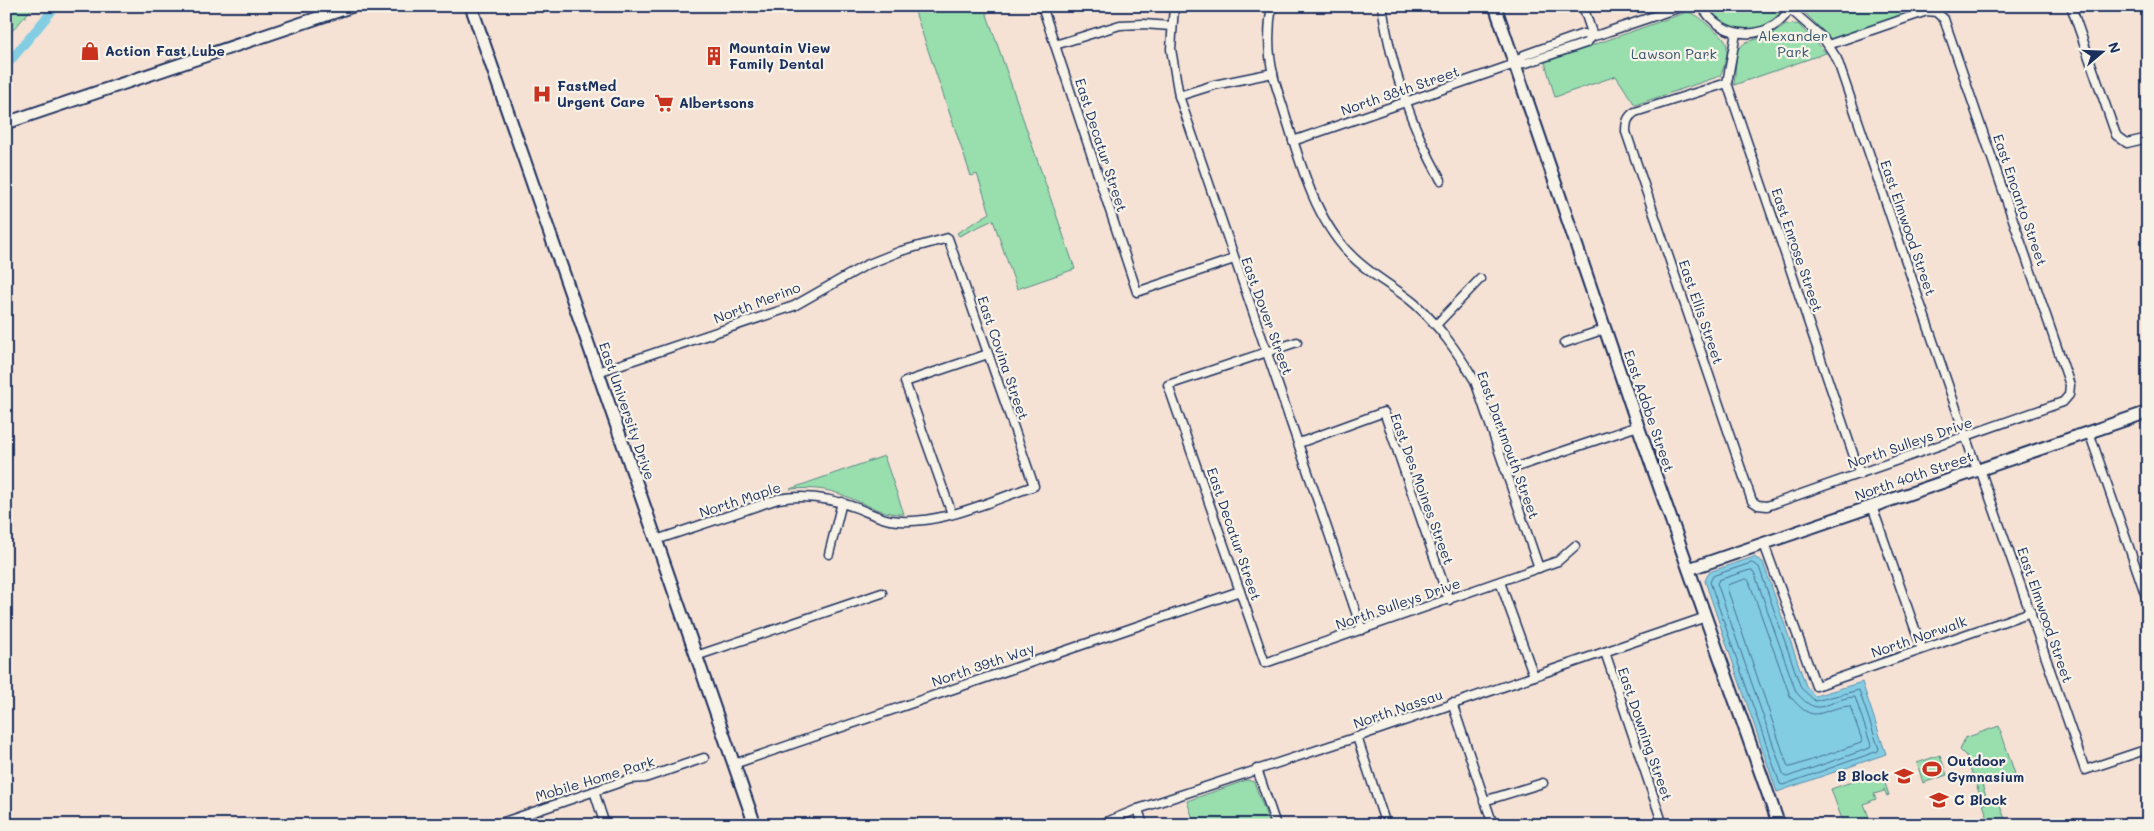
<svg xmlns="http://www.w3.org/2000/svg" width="2154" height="831" font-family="Mali,sans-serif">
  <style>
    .green { fill: #98dfad; stroke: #5a8786 }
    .water { fill: #83cde3; stroke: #598eae }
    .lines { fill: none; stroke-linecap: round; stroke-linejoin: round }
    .shore { stroke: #456e93; stroke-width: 1 }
    .canal { stroke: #83cde3; stroke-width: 9 }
    .street-casing { stroke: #1b2f5e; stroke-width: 11 }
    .secondary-casing { stroke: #1b2f5e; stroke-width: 15 }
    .street { stroke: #f7f3e8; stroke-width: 8 }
    .secondary { stroke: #f7f3e8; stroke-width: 11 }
    .labels { text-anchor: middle; stroke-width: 4.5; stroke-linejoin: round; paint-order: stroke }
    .park-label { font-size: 14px; fill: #34526e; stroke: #f7f3e8 }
    .poi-label { font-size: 14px; font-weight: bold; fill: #1b2f5e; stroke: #f7f3e8; text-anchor: start }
    .street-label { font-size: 14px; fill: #1b2f5e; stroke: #f7f3e8 }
  </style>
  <rect width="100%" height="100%" fill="#f6e2d5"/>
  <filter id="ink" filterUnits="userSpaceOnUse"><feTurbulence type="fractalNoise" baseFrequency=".02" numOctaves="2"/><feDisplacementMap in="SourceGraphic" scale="10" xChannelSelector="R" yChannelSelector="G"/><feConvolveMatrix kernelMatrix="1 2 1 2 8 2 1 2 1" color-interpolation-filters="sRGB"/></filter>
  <g filter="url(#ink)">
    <g class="green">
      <path d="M6,6H34L6,38Z"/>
      <path d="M913,6H984L1075,269L1017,289L993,220L959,236L957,233L990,213L977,174L971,176Z"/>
      <path d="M1708,6H1785C1764,37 1729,38 1708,6Z"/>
      <path d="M1802,6H1927V7L1831,39L1804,12Z"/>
      <path d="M1687,12C1700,16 1700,18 1709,26C1713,30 1718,32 1722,36C1732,46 1725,65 1720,76L1635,105L1616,76L1555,97L1545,62Z"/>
      <path d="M1798,24L1826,53L1734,85L1737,50L1746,42L1769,36L1786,25Z"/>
      <path d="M884,456L904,514C880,515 859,500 837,493C822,488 806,488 790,489Z"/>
      <path d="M1999,726L2015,774L1982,785L1987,799L1982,801L1966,756L1960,750L1965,738Z"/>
      <path d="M1940,755L1947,775L1923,783L1917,763Z"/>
      <path d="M1881,772L1889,795L1887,796L1884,789V791L1874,794L1876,799L1864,804L1870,820L1857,825H1844L1831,789Z"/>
      <path d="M1247,780L1254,782L1270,825H1195L1187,801Z"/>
      <path d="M1998,799L2007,825H1990L1983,804Z"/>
    </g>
    <path class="water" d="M1754,557L1763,562L1806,686L1815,696L1862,682L1886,754L1777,792L1705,581L1709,572Z"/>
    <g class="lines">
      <g class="shore">
        <path d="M1752,563L1759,567L1801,688L1815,701L1859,690L1879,749L1878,751L1783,785L1780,784L1710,582L1713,576Z"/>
        <path d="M1751,570L1754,572L1796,692C1821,722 1826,698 1855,697L1871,745L1870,748L1787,777L1784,776L1717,583L1719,580Z"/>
        <path d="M1747,579L1749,581L1790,696C1816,728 1819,708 1850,706L1862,740L1861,743L1791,767H1788L1727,588L1728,585Z"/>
      </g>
      <path class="canal" d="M6,66L56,6"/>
      <g class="street-casing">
        <g id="street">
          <path d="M1042,6L1137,292L1234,259"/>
          <path d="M1174,6L1171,49L1179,96L1362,630"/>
          <path d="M1272,6C1268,27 1268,53 1273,74C1276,88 1282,103 1286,117C1300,163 1315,218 1349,253C1368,274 1394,286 1415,304C1440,326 1458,353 1475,381L1539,568"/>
          <path d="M1382,6C1391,67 1411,126 1441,180"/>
          <path d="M1583,6L1593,36"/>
          <path d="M1702,6C1721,42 1773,43 1791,6"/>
          <path d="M2071,6L2116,135L2127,143L2148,138"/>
          <path d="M1790,9L1824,39L1837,59L1977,470"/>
          <path d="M1736,33L1727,83L1860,474"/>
          <path d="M1055,45L1120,25L1143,24L1171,26"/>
          <path d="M1515,64L1524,55L1583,34L1593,36L1601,34L1684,6"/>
          <path d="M1727,83L1635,112C1627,117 1626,123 1626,132L1752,501L1758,505L1767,506L2063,402L2069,395L2070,385L1944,19L1936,12L1927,11L1828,45"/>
          <path d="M1179,96L1214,85L1273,73"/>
          <path d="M1293,141L1515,64L1526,63L1586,43L1593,36"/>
          <path d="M1436,325L1480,279"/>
          <path d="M1297,342L1168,385L1265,663L1558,561L1575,546"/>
          <path d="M1564,343L1605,329"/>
          <path d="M598,372L794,306L866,265L901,251L948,238L1034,486C990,501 937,527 890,520C879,518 867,512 857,508C831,498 806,494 778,499L656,540"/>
          <path d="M2089,432L2148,602"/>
          <path d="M1299,443L1384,412L1449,600"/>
          <path d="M1980,469L2085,770L2148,749"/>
          <path d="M1505,471L1638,426"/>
          <path d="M1872,506L1922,649"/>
          <path d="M952,514L905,382L988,354"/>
          <path d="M1764,544L1816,686L2031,612"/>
          <path d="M829,554L842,502"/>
          <path d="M1500,582L1534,676"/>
          <path d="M1605,652L1663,825"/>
          <path d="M696,656L882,593"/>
          <path d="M1452,703L1493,825"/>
          <path d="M1357,737L1386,825"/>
          <path d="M734,764L1240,591"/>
          <path d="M1257,769L1276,825"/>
          <path d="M594,791L605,825"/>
          <path d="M1484,801L1543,783"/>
          <path d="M1138,809L1143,825"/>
          <path d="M495,825L630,779L645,778L704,758"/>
          <path d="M1099,825L1138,809L1357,737L1706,617"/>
        </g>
      </g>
      <g class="secondary-casing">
        <g id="secondary">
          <path d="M471,6L755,825"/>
          <path d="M1495,6L1638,426L1779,825"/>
          <path d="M6,123L353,6"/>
          <path d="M1689,569L2148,412"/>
        </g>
      </g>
      <use href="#street" class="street"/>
      <use href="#secondary" class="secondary"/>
    </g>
  </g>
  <defs>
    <g id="shop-bare" transform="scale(1.5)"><path d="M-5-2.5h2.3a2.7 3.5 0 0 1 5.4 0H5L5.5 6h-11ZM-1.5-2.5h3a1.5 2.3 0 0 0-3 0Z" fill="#c8321e" stroke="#f7f3e8" stroke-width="2.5" paint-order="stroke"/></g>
    <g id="building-bare" transform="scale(1.5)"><path d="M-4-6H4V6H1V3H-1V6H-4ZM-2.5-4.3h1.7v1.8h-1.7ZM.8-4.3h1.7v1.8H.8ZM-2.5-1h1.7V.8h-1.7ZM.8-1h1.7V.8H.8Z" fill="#c8321e" stroke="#f7f3e8" stroke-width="2.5" paint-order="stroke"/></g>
    <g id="hospital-bare" transform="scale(1.5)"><path d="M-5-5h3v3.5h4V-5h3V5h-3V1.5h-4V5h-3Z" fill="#c8321e" stroke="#f7f3e8" stroke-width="2.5" paint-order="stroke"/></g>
    <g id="supermarket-bare" transform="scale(1.5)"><path d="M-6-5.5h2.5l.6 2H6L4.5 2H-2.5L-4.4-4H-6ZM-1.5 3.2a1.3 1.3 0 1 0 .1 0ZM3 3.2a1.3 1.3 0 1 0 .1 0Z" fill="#c8321e" stroke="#f7f3e8" stroke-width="2.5" paint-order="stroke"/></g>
    <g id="stadium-bare" transform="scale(1.5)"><path d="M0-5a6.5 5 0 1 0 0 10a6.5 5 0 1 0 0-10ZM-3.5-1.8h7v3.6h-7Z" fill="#c8321e" stroke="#f7f3e8" stroke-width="2.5" paint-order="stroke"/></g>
    <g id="school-bare" transform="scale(1.5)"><path d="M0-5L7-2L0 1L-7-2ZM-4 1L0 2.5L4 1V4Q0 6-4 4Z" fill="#c8321e" stroke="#f7f3e8" stroke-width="2.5" paint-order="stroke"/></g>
  </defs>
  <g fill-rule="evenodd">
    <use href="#shop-bare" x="90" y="51"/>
    <use href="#building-bare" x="714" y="56"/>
    <use href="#hospital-bare" x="542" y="94"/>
    <use href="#supermarket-bare" x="664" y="103"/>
    <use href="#stadium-bare" x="1932" y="769"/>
    <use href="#school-bare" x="1904" y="776"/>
    <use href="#school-bare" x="1939" y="800"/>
  </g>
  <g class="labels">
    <g class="park-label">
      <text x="1793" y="41">Alexander<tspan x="1793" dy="16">Park</tspan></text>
      <text x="1674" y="59">Lawson Park</text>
    </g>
    <g class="poi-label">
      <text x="729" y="53">Mountain View<tspan x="729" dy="16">Family Dental</tspan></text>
      <text x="105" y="56">Action Fast Lube</text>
      <text x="557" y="91">FastMed<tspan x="557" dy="16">Urgent Care</tspan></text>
      <text x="679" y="108">Albertsons</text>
      <text x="1947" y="766">Outdoor<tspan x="1947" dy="16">Gymnasium</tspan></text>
      <text x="1889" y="781" text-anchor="end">B Block</text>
      <text x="1954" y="805">C Block</text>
    </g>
    <g class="street-label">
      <text transform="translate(1400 91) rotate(-19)" y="5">North 38th Street</text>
      <text transform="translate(1101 145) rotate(72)" y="5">East Decatur Street</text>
      <text transform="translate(2020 200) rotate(71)" y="5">East Encanto Street</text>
      <text transform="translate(1908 228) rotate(71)" y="5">East Elmwood Street</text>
      <text transform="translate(1797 250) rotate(71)" y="5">East Enrose Street</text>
      <text transform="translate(757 303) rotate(-21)" y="5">North Merino</text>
      <text transform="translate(1701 312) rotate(71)" y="5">East Ellis Street</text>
      <text transform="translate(1267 316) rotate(70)" y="5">East Dover Street</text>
      <text transform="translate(1003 358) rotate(71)" y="5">East Covina Street</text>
      <text transform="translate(627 411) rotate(71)" y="5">East University Drive</text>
      <text transform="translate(1649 411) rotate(71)" y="5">East Adobe Street</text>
      <text transform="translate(1910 443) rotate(-19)" y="5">North Sulleys Drive</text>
      <text transform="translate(1508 445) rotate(70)" y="5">East Dartmouth Street</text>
      <text transform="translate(1914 476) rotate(-19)" y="5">North 40th Street</text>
      <text transform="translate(1422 489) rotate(70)" y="5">East Des Moines Street</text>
      <text transform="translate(740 500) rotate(-18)" y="5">North Maple</text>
      <text transform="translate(1234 534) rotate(71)" y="5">East Decatur Street</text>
      <text transform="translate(1398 604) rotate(-19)" y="5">North Sulleys Drive</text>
      <text transform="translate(2045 615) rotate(71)" y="5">East Elmwood Street</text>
      <text transform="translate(1919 637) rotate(-19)" y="5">North Norwalk</text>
      <text transform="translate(983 665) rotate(-19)" y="5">North 39th Way</text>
      <text transform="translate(1398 709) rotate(-19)" y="5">North Nassau</text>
      <text transform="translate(1645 734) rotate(71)" y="5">East Downing Street</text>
      <text transform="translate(595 779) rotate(-17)" y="5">Mobile Home Park</text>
    </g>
  </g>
  <rect width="2154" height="831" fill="none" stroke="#f7f3e8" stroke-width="25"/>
  <rect x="12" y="12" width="2129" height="806" fill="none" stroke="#1b2f5e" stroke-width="2" filter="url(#ink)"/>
  <g transform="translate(2102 52) rotate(71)" stroke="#f7f3e8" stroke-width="4" paint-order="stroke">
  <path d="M0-4L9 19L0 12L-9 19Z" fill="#1b2f5e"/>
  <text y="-8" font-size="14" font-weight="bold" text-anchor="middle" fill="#1b2f5e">N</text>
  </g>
</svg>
